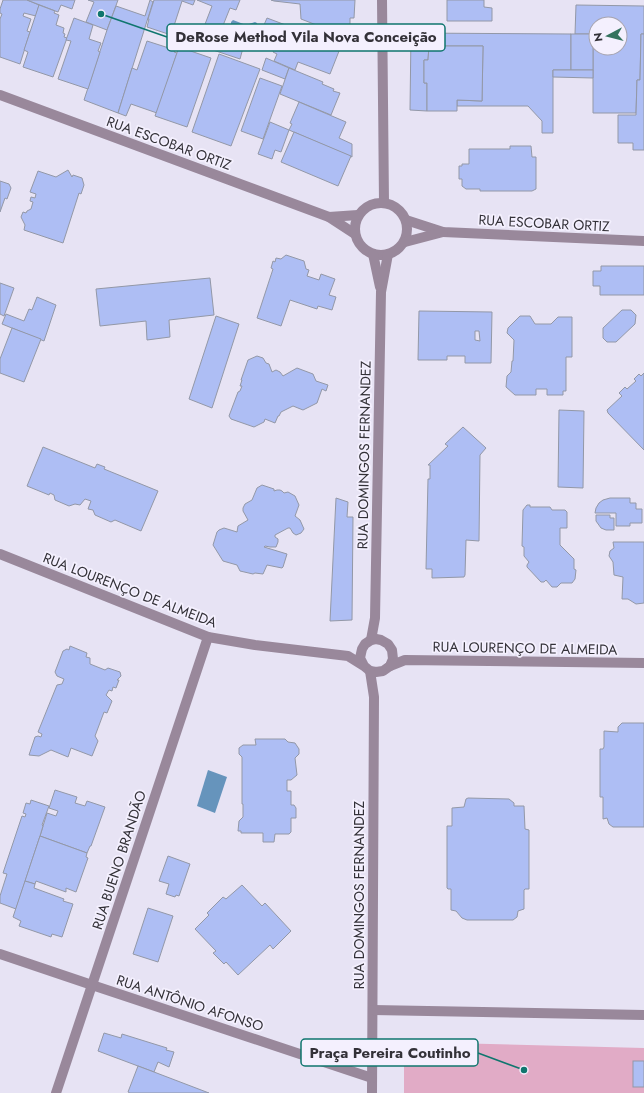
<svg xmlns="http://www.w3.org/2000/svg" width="644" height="1093" font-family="Jost,sans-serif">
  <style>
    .green { fill: #e1abc6 }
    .water { fill: #6694bc }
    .building { fill: #aebef4; stroke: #9398a7; fill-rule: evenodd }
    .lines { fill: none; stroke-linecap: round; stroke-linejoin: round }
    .minor { stroke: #99889b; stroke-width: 10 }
    .labels { text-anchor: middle; stroke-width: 3.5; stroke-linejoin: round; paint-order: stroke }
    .street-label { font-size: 14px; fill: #333138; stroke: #f4f0fe }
    .leader { fill: none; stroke: #0f766e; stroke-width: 1.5 }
    .callout-dot { fill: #0f766e; stroke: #f4f0fe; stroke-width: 1.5 }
    .callout { fill: #f4f0fe; stroke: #0f766e; stroke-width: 1.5 }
    .callout-label { font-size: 15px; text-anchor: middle; font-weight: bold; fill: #333138 }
  </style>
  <rect width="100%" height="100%" fill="#e7e3f4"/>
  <path class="green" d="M410,1042L644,1048V1093H404V1046L406,1043Z"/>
  <g class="water">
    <path d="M233,20L246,25L255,22L257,23L260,39L257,41L247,40L243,37L231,35V22Z"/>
    <path d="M208,770L227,777L215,813L197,806Z"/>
  </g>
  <g class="building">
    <path d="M3,0H27L39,5L36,16L24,13L23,16L31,19L27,31L30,32L20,64L0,57V19L2,14L0,13V9Z"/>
    <path d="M27,0H75L72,9L61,5L58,12Z"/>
    <path d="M88,0H118L107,30L86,22L94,2Z"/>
    <path d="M150,0L153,2L118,113L84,100L107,30L116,6L145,16Z"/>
    <path d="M154,0H195L193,5L182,1L171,35L147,27L149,19H148Z"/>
    <path d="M197,0H240L236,10L230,8L218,38L202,32L212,6Z"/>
    <path d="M271,0H355L354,18H350V38L301,19L300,4L274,1Z"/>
    <path d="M447,0H484V7L492,8V21H447Z"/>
    <path d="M39,5L55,11L54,13L59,15L56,25L64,28L63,33L65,34L64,37L67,38L53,77L23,67L28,52L24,50Z"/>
    <path d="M576,5L644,6V34H641L640,80H637L636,113H593V34H575ZM596,24H620V48H596Z"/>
    <path d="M74,18L93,25L89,39L101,43L98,51L100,52L88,89L58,79L71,41L66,40Z"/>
    <path d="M267,18L315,36L319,27L330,30L326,40L341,46L330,74L298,62L295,70L274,61L277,54L273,52L277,41L260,34Z"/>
    <path d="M411,33L571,34V70H553V133H542V121L528,106H457V100L482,101L483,46H429L428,60H424V83H427V111L410,110Z"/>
    <rect x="571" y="34" width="22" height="36"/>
    <path d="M641,34H644V150H633V143H618V115H636L637,80H640Z"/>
    <path d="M218,38L243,48L240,59L213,50Z"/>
    <path d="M147,41L175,50L174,52L177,53L157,113L131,104L126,116L118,113L132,68L137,70Z"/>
    <path d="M429,46H483L482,101L457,100V111H427V83H424V60H428Z"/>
    <path d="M179,47L211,58L187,127L155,116Z"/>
    <path d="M219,54L260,69L231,146L192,132Z"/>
    <path d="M266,58L289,68L285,79L262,70Z"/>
    <path d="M289,68L323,82L322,84L334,89L333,91L340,93L331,115L280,94Z"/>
    <path d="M553,70H593V78L553,77Z"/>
    <path d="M260,78L282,86L263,139L241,131Z"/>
    <path d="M299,102L346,122L339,138L352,144V157L289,130L292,124L290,123Z"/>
    <path d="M270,122L289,130L281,152L275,150L272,159L258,154Z"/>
    <path d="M294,132L351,156L338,186L281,162Z"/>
    <path d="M510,146H531L532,157H536V189L532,191H480V189H466L462,186V179H459V166H462V164H469V149H510Z"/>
    <path d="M68,170L72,177L73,175L82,178L84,185L81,194L79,193L63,243L24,230L25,225L21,217L23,212L26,213L27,211L31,209L33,202L30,201L31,197L35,198L36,194L30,192L38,171L56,177Z"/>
    <path d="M0,181L9,184L11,188L7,199L5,198L0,212Z"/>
    <path d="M286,255L304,261L306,269L309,270L307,276L319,280L321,274L335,279L329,295L336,297L332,310L318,306L317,309L290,300L281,326L257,318L273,269L271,268L273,261L275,262L276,258L281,259Z"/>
    <path d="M601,266H644V295H600V286H593V271H601Z"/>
    <path d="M210,278L214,315L169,320L170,337L147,340L146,321L100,326L96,289Z"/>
    <path d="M0,283L14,288L4,316L0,314Z"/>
    <path d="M37,297L56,305L44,341L2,324L6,314L24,321L29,309L32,310Z"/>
    <path d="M622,310H631L636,315L635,324L616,342H607L603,338V328Z"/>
    <path d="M419,311L492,312L491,363H465V356H447V360H418ZM475,331H479L480,341L475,340Z"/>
    <path d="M216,316L239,324L212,408L189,399Z"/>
    <path d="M520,316H530L535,324H551L558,317H572V357H566V391H563V395H547V389H536V395H515L506,387L507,376L511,372L512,361H513L514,340L507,333L508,328Z"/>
    <path d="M12,328L41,339L24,382L0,373V359Z"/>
    <path d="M257,356L263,358L266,363L269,364L272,372L276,370L280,372L283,376L297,368L313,374L316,381L328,385L326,391L322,389L317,403L303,410L293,406L281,412L279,416H278L275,423L265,419L264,422L254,427L231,419L229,416L238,392L240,391L242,386H240L242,380H241L248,360Z"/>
    <path d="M644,373V450L608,413L607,410L622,396L619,393L625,387L627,389L636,381L634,379L639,374L641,376Z"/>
    <path d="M559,410L584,411L583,488L558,487Z"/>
    <path d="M463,427L486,448L480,455L479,541L466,540L465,575L464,577L432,578V569H426L428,479H430V465H428L448,446L445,444Z"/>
    <path d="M43,447L95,468L97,464L105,467L104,469L158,491L141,531L115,520L111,522L95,515L93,510L88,509L91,501L85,499L80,505L75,504L69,506L55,500L54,495L50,493L49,495L27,486Z"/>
    <path d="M262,485L274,489V491L277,490H280L282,491L284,493L288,492L295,496L299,505L295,516L300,520L304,529L301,533L296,535L293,533L290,528H288L275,535V537L278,539V542L276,547H270L265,546L264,547L287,554L283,567L282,568L267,565L263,574L255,573L253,574L240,571L237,565L223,561L213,545L217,532L219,530L224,528L237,532L238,526L248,520L243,511V508L245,504L252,500L257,488Z"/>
    <path d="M336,498L348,502L347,517H353L352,620L330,621Z"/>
    <path d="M610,498H630V503H636V509H642V523H630V526H616V513H595L596,508L599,503L603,500Z"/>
    <path d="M527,505H530V507H550L552,510H565L567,512V528H560V545L574,559V569L576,570L575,579L572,583H561L557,587H552L546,580L544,582H541L527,567V565L529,562L524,556V547L522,546L523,510Z"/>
    <path d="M596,515H610V518H614V530H606L601,528L596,521Z"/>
    <path d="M613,542H644V603L636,604L628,599H622L623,577L614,575L613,562L609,556L610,551L614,548Z"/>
    <path d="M70,646L87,653L86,657L90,658V664L105,670L108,668L120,672L121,676L117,680H119L116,688L113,687L112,691L109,690L106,695L112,701L107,713L104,712L95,736L98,741L92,756L71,748L68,757L51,750L39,756L29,755L35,737L38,736L41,737L42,734L38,732L57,685L62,684L64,679L57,676L55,672L63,651L67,649L69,650Z"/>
    <path d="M622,723H644V827H613L609,824L607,818L603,819V797H600V749H603L604,747V731L618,732V727Z"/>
    <path d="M255,739H285L288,742L295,743L299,749V754L295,758L297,775L291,780H287V791H291V805H294L296,808V818H291V832L289,834H275L274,842H263V833H241V831H238L239,821L243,817V804H242V757L239,754V748L243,745H256Z"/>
    <path d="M55,790L77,797L75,803L85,806L87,801L105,807L91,846H90L87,853L40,836L47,813L56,816L58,811L49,808Z"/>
    <path d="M468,798L509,799L514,803V806H524L525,829L529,830V889H525L524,890V909L518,911L517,917L513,920H467L462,918L456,911L451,910V889H448L447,888V826H452V808L464,807L466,799Z"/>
    <path d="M31,800L49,806L42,825L43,826L40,836L16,909L0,903V896L7,874L3,873L22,816L25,817L26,814L23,813L26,803L30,804Z"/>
    <path d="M40,836L87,853L86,857L88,858L76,892L66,888V892L36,881L35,884L25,881Z"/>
    <path d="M168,856L190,864L179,896L176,895L175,897L166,894L169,884L159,881Z"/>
    <path d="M25,881L35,884L34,888L64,899L63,901L73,904L62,937L52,934L51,937L19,926L21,921L13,917Z"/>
    <path d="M242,885L262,906L265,903L291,931L273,949L270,945L238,975L226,962L224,964L213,953L216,951L195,929L209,915L207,913L223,897L226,899Z"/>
    <path d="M148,908L173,916L158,962L133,954Z"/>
    <path d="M104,1033L121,1038L122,1034L167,1048L166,1050L174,1052L169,1067L158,1062L154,1072L98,1051Z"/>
    <rect x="633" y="1061" width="11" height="26"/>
    <path d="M138,1066L154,1072L209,1093H130L128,1092Z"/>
  </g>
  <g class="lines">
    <g class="minor">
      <path d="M382,0L384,202"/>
      <path d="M0,95L329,217L355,234"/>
      <circle cx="381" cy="229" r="26"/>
      <path d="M329,217L358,215"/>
      <path d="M406,220L443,232L644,241"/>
      <path d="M405,242L443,232"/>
      <path d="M373,254L380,287"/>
      <path d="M0,554L208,637L255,645L348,656L364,666L370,671L376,672L383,671L390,666L393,659L392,650L388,644L381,640L376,639L371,640L365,644L362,649L360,658L364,666"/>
      <path d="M371,640L375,618L381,292L388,254"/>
      <path d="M390,666L405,660L644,663"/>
      <path d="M370,671L374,697L372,1093"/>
      <path d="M0,954L92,985L372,1078"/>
      <path d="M373,1010L644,1015"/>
      <path d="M56,1093L208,637"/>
    </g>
  </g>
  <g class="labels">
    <g class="street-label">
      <text transform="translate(169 143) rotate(20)" y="5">RUA ESCOBAR ORTIZ</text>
      <text transform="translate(544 223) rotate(3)" y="5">RUA ESCOBAR ORTIZ</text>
      <text transform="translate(364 455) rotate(-89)" y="5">RUA DOMINGOS FERNANDEZ</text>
      <text transform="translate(130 590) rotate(21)" y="5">RUA LOURENÇO DE ALMEIDA</text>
      <text transform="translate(525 648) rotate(1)" y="5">RUA LOURENÇO DE ALMEIDA</text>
      <text transform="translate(119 860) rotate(-72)" y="5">RUA BUENO BRANDÃO</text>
      <text transform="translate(359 895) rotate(-90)" y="5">RUA DOMINGOS FERNANDEZ</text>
      <text transform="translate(190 1003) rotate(18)" y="5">RUA ANTÔNIO AFONSO</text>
    </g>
  </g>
  <path class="leader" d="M101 14L167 37M524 1070L478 1053"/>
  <g class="callout-dot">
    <circle cx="101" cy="14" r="4"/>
    <circle cx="524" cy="1070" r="4"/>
  </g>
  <g class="callout">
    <rect x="167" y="24" width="278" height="27" rx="4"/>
    <rect x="301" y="1039" width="177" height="27" rx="4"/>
  </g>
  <g class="callout-label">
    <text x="306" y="42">DeRose Method Vila Nova Conceição</text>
    <text x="390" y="1058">Praça Pereira Coutinho</text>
  </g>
  <g transform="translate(608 36) rotate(263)"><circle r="19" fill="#f4f0fe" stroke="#a7a4af"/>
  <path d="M0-3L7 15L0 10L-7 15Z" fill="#34725e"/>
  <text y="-6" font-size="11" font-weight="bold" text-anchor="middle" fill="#333138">N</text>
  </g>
</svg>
